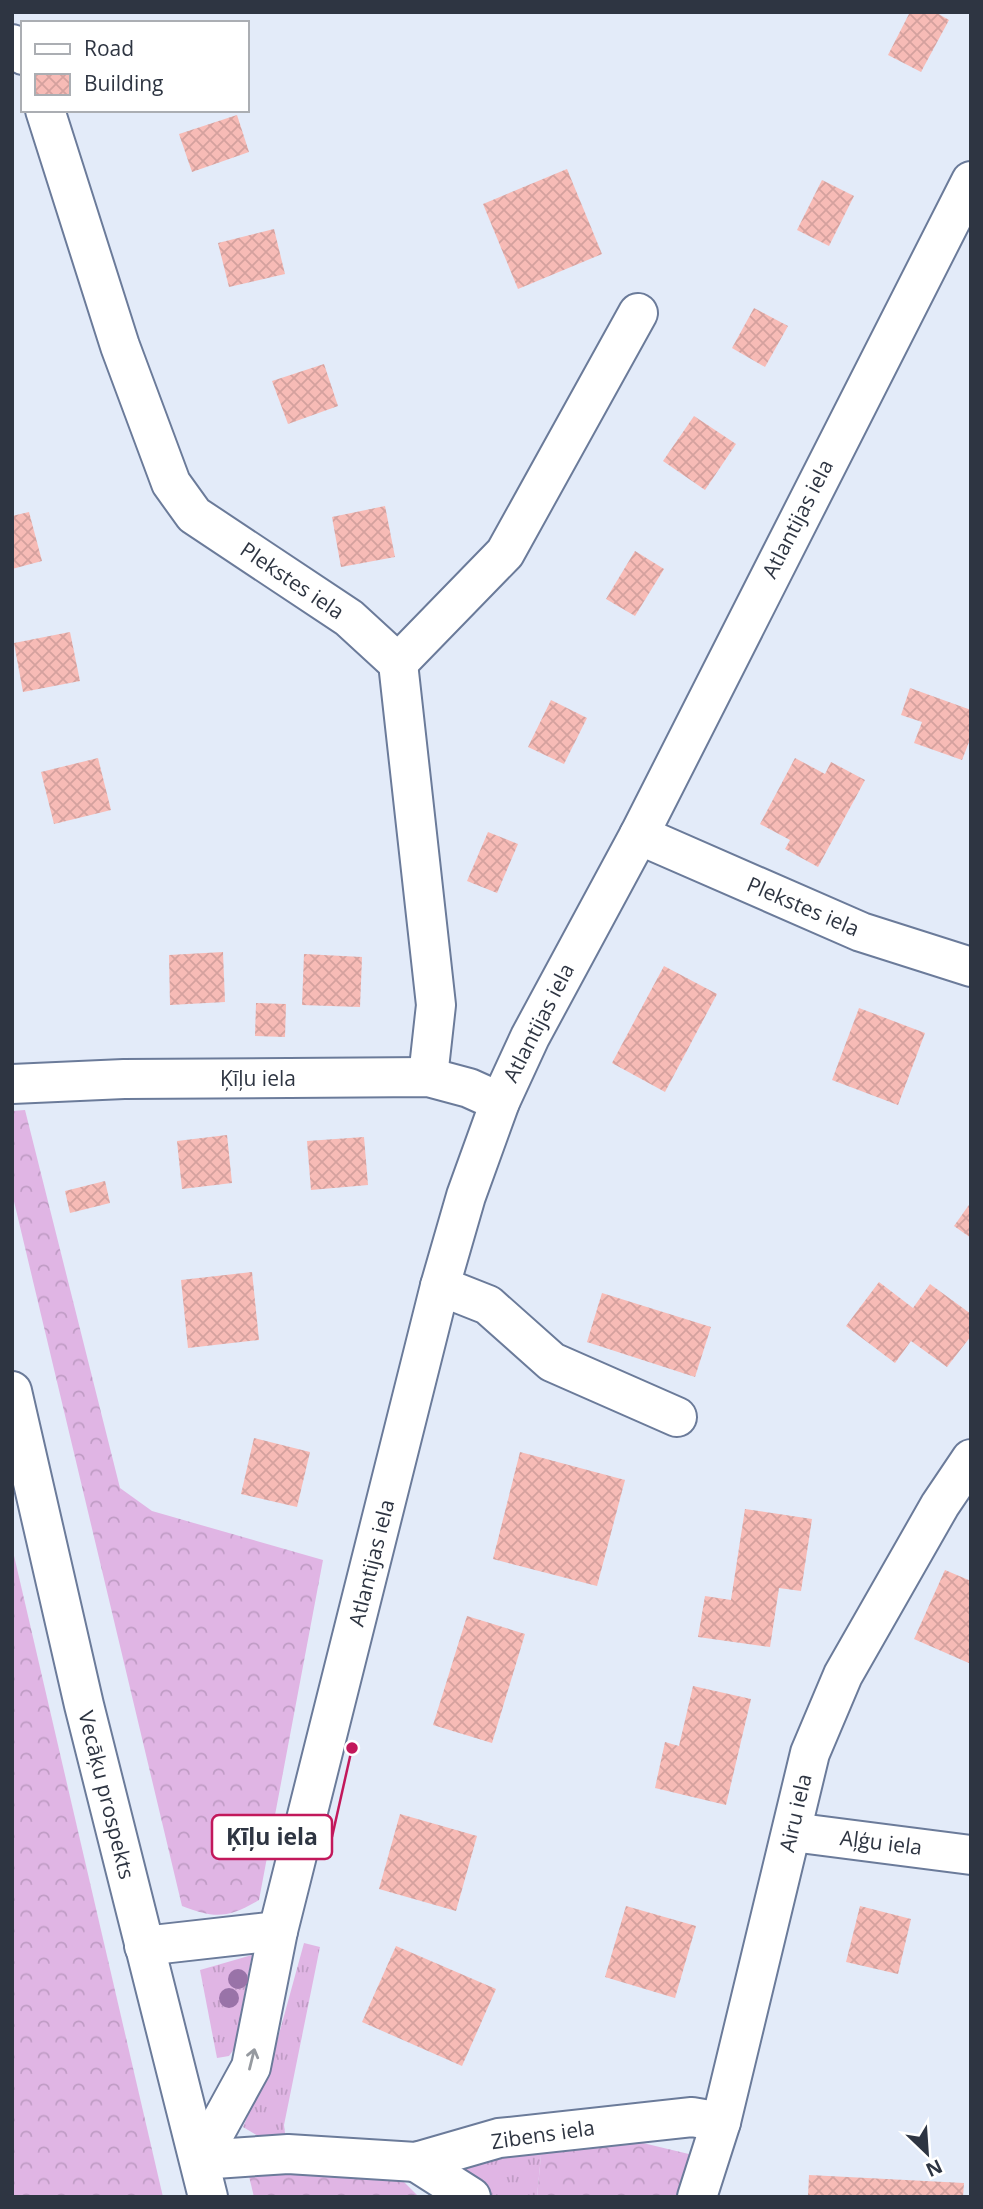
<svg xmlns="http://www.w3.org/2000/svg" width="983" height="2209" font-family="'Open Sans',sans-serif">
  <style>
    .grass { fill: url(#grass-tufts) }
    .forest { fill: url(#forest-crowns) }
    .building { fill: url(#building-cross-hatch) }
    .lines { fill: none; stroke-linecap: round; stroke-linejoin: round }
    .minor-casing { stroke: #6b7b9a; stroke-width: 42 }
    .major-casing { stroke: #6b7b9a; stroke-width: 42 }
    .minor { stroke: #fff; stroke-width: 38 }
    .major { stroke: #fff; stroke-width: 38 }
    .tree { fill: #9973a8 }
    .oneway { stroke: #969aa0 }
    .labels { text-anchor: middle; stroke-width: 6; stroke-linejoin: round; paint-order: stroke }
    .street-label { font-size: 21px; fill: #2e3542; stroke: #fff }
    .leader { fill: none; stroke: #c2185b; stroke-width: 2.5 }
    .callout-dot { fill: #c2185b; stroke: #fff; stroke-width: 2.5 }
    .callout { fill: #fff; stroke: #c2185b; stroke-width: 2.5 }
    .callout-label { font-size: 23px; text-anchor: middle; font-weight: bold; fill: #2e3542 }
  </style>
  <defs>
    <pattern id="grass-tufts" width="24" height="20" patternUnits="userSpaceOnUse" patternTransform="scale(1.75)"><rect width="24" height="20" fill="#e0b5e4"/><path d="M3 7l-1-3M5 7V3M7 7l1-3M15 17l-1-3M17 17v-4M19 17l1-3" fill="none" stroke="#c09cc5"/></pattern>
    <pattern id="forest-crowns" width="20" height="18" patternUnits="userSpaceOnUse" patternTransform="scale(1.75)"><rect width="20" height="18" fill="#e0b5e4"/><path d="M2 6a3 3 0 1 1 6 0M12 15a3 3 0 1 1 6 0" fill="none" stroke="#c09cc5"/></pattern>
    <pattern id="building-cross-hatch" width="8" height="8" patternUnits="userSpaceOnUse" patternTransform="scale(1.75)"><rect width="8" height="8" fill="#f7bbb6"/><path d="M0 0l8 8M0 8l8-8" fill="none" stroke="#d4a19e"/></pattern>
  </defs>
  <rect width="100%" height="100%" fill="#e3ebf9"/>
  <g class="grass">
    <path d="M304,1943L320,1947L284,2125L286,2141L258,2136L243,2127L273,2056Z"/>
    <path d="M252,1955L234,2049L229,2056L217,2058L200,1970Z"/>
    <path d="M542,2145L537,2197H491L441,2169Z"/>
  </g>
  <g class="forest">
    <path d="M25,1110L120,1488L152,1511L323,1560L259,1900C229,1918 215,1919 182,1906L12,1193V1111Z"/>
    <path d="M12,1547L163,2197H12Z"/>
    <path d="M258,2136L286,2141L398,2176L419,2197H254L248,2172Z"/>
    <path d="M622,2138L693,2155L682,2197H537L542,2145Z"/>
  </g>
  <g class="building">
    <path d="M910,12H935L949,20L921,72L888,55Z"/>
    <path d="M237,115L249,152L192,172L179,134Z"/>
    <path d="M567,169L602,254L518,289L483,204Z"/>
    <path d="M822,180L854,196L829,246L797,230Z"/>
    <path d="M274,229L285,274L229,287L218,243Z"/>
    <path d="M754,308L788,326L765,367L732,348Z"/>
    <path d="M324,364L338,406L288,424L272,381Z"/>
    <path d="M694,416L736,444L705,490L663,461Z"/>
    <path d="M385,506L395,557L341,567L332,517Z"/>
    <path d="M29,512L42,561L12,569V516Z"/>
    <path d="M635,551L664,569L635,616L606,599Z"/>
    <path d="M70,632L80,681L23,692L14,643Z"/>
    <path d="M910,688L971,710V737L962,760L914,743L922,722L901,715Z"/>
    <path d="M551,700L587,718L564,764L528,747Z"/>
    <path d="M98,758L111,810L54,824L41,772Z"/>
    <path d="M795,758L825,774L831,762L865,780L818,867L785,849L790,840L760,824Z"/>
    <path d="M488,832L518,844L497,893L467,881Z"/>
    <path d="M223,952L225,1002L170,1005L169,955Z"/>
    <path d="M304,954L362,957L360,1007L302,1005Z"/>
    <path d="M664,966L717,994L665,1092L612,1063Z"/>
    <path d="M256,1003L286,1004L285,1037L255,1036Z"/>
    <path d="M859,1008L925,1033L898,1105L832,1080Z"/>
    <path d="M227,1135L232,1183L182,1189L177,1141Z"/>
    <path d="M364,1137L368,1185L311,1190L307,1141Z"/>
    <path d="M105,1181L110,1203L70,1213L65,1191Z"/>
    <path d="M971,1202V1238L954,1226Z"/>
    <path d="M252,1272L259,1340L188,1348L181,1280Z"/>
    <path d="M879,1282L913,1308L930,1284L971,1314V1336L947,1367L911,1341L895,1363L846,1326Z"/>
    <path d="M602,1293L711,1327L695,1377L587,1342Z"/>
    <path d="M254,1438L310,1452L297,1507L241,1494Z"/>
    <path d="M520,1452L625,1480L597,1586L493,1559Z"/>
    <path d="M745,1509L812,1519L801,1591L779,1588L770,1647L698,1637L705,1596L731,1600Z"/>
    <path d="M945,1570L971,1581V1664L914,1639Z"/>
    <path d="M467,1616L525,1634L492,1743L433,1725Z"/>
    <path d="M693,1686L751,1699L726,1805L655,1788L665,1742L679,1746Z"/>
    <path d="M400,1814L477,1836L456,1911L379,1889Z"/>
    <path d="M626,1906L696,1926L675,1998L605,1977Z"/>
    <path d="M860,1906L911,1919L898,1974L846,1962Z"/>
    <path d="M396,1946L496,1989L462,2066L362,2022Z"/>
    <path d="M809,2175L964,2183L963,2197H808Z"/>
  </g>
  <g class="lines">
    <g class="minor-casing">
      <g id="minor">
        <path d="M12,44L19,47L23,55"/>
        <path d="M45,110L120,346L171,483L194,515L349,618L398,663L436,1005L428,1077"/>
        <path d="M398,663L505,553L638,313"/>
        <path d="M639,835L861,932L971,967"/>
        <path d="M12,1084L124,1079L428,1077L469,1088L500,1102"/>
        <path d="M440,1286L488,1305L552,1362L677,1417"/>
        <path d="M792,1832L971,1855"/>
        <path d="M200,2160L288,2154L416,2162L499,2138L692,2117L721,2122"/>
        <path d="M416,2162L471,2197"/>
        <path d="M697,2197L721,2122L810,1753L843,1675L940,1505L971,1459"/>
      </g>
    </g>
    <g class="major-casing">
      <g id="major">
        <path d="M12,1391L84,1705L208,2197"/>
        <path d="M144,1946L278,1931"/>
        <path d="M200,2160L251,2067L278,1931L440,1286L466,1196L500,1102L530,1037L639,835L971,181"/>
      </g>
    </g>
    <use href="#minor" class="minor"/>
    <use href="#major" class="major"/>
  </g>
  <g class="tree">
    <circle cx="238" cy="1979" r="10"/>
    <circle cx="229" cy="1998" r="10"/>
  </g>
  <defs><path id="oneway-shaft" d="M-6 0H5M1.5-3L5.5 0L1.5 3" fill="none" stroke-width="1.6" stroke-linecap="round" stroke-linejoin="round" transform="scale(1.75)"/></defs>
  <use class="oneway" href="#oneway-shaft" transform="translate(252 2059) rotate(-76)"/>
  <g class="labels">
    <g class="street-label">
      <text transform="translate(798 519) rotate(-63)" y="7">Atlantijas iela</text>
      <text transform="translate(292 581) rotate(34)" y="7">Plekstes iela</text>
      <text transform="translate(803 907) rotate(23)" y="7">Plekstes iela</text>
      <text transform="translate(539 1023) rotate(-63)" y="7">Atlantijas iela</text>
      <text x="258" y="1086">Ķīļu iela</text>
      <text transform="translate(372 1563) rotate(-76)" y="7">Atlantijas iela</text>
      <text transform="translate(106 1795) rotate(76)" y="7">Vecāķu prospekts</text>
      <text transform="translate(796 1813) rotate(-77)" y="7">Airu iela</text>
      <text transform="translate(881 1843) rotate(7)" y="7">Aļģu iela</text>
      <text transform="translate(543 2135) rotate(-8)" y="7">Zibens iela</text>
    </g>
  </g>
  <path class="leader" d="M352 1748L332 1837"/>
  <circle class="callout-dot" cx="352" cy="1748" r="7"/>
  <rect class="callout" x="212" y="1815" width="120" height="44" rx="7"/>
  <g class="callout-label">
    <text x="272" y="1845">Ķīļu iela</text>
  </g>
  <rect width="983" height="2209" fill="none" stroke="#2e3542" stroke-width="28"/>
  <rect x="21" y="21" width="228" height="91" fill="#ffffff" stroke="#abaeb3" stroke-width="2"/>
  <rect x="35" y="44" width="35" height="10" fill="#ffffff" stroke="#abaeb3" stroke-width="2"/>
  <text x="84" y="56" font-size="21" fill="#2e3542">Road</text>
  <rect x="35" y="74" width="35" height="21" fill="url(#building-cross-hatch)" stroke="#abaeb3" stroke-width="2"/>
  <text x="84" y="91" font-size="21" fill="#2e3542">Building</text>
  <g transform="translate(927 2153) rotate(155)" stroke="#ffffff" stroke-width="5" paint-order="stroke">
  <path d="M0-5L12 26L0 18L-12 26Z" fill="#2e3542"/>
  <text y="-10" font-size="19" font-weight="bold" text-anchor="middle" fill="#2e3542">N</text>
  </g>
</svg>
